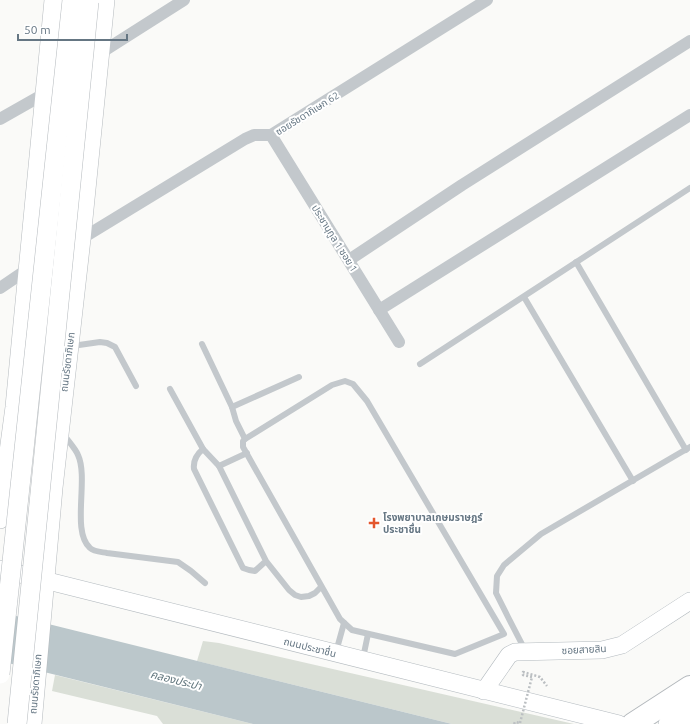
<svg xmlns="http://www.w3.org/2000/svg" width="690" height="724" font-family="Ubuntu,'Noto Sans Thai',sans-serif">
  <style>
    .green { fill: #dadfd7 }
    .water { fill: #bbc7cb }
    .lines { fill: none; stroke-linecap: round; stroke-linejoin: round }
    .secondary-casing { stroke: #b3babf; stroke-width: 18 }
    .primary-casing { stroke: #b5babe; stroke-width: 20 }
    .highway-casing { stroke: #b4b9bd; stroke-width: 24 }
    .path { stroke: #bbbfc2; stroke-width: 2.5; stroke-dasharray: 2 2; stroke-linecap: butt }
    .lane { stroke: #c3c8cc; stroke-width: 6 }
    .street { stroke: #c3c8cc; stroke-width: 12 }
    .secondary { stroke: #fff; stroke-width: 17 }
    .primary { stroke: #fff; stroke-width: 19 }
    .highway { stroke: #fff; stroke-width: 22 }
    .primary-bridge-casing { stroke: #b5babe; stroke-width: 20; stroke-linecap: butt }
    .path-bridge { stroke: #bbbfc2; stroke-width: 2.5; stroke-dasharray: 2 2; stroke-linecap: butt }
    .primary-bridge { stroke: #fff; stroke-width: 19 }
    .poi-dot { fill: #e4572e; stroke: #fff; stroke-width: 1.5 }
    .labels { text-anchor: middle; stroke-width: 4; stroke-linejoin: round; paint-order: stroke }
    .street-label { font-size: 10px; fill: #657683; stroke: #fff }
    .poi-label { font-size: 10px; font-weight: bold; fill: #657683; stroke: #fff; text-anchor: start }
    .water-label { font-size: 11px; font-style: italic; fill: #60757c; stroke: #fff }
  </style>
  <rect width="100%" height="100%" fill="#fafaf8"/>
  <g class="green">
    <path d="M203,641L219,643L574,724H452L197,661Z"/>
    <path d="M55,675L253,724H163L157,716L52,691Z"/>
  </g>
  <path class="water" d="M0,612L452,724H253L0,661Z"/>
  <g class="lines">
    <g class="secondary-casing">
      <g id="secondary">
        <path d="M0,569L619,724"/>
        <path d="M484,691L509,655L515,652L602,650L622,645L690,601"/>
        <path d="M667,724L690,697"/>
      </g>
    </g>
    <g class="primary-casing">
      <g id="primary">
        <path d="M0,519L15,407L54,0"/>
        <path d="M32,724L53,488L81,239L105,0"/>
      </g>
    </g>
    <g class="highway-casing">
      <g id="highway">
        <path d="M633,724L690,687"/>
        <path d="M682,724L690,719"/>
      </g>
    </g>
    <g class="path">
      <path d="M532,677L523,675V672L540,677L547,686"/>
      <path d="M514,724L515,722L520,723"/>
    </g>
    <g class="lane">
      <path d="M576,262L686,450"/>
      <path d="M524,297L633,481"/>
      <path d="M202,344L232,407L236,421L245,439"/>
      <path d="M72,346L100,342L107,343L115,347L136,386"/>
      <path d="M420,364L690,188"/>
      <path d="M345,381L353,384L367,401L504,634L455,654L352,630L340,619L243,447V441L245,439L332,385Z"/>
      <path d="M170,389L203,449"/>
      <path d="M232,407L299,377"/>
      <path d="M64,435C68,441 75,448 78,455C89,479 71,531 90,548C94,552 102,552 107,553L178,562L191,571L205,583"/>
      <path d="M219,466L247,453"/>
      <path d="M266,561L255,571L249,570L243,568L194,469C193,461 197,454 203,449L219,466L266,561L289,590L295,595L301,597L309,596L315,593L321,587"/>
      <path d="M525,650L508,617L496,593L497,576L504,565L541,534L690,447"/>
      <path d="M336,652L344,623"/>
      <path d="M363,658L368,634"/>
    </g>
    <g class="street">
      <path d="M99,54L184,0"/>
      <path d="M0,119L44,94"/>
      <path d="M271,135L399,342"/>
      <path d="M81,239L245,139L254,135H271L487,0"/>
      <path d="M349,260L462,185L690,41"/>
      <path d="M0,288L28,269"/>
      <path d="M379,310L690,115"/>
    </g>
    <use href="#secondary" class="secondary"/>
    <use href="#primary" class="primary"/>
    <use href="#highway" class="highway"/>
    <g class="primary-bridge-casing">
      <g id="primary-bridge">
        <path d="M0,674L72,0"/>
        <path d="M17,724L89,2"/>
      </g>
    </g>
    <path class="path-bridge" d="M520,723L532,677"/>
    <use href="#primary-bridge" class="primary-bridge"/>
  </g>
  <path class="poi-dot" d="M372 517h4v4h4v4h-4v4h-4v-4h-4v-4h4z"/>
  <g class="labels">
    <g class="street-label">
      <text transform="translate(307 113) rotate(-32)" y="4">ซอยรัชดาภิเษก 62</text>
      <text transform="translate(335 238) rotate(58)" y="4">ประชานุกูล 1 ซอย 1</text>
      <text transform="translate(67 362) rotate(-83)" y="4">ถนนรัชดาภิเษก</text>
      <text transform="translate(310 647) rotate(14)" y="4">ถนนประชาชื่น</text>
      <text transform="translate(584 649) rotate(-3)" y="4">ซอยสายสิน</text>
      <text transform="translate(35 684) rotate(-85)" y="4">ถนนรัชดาภิเษก</text>
    </g>
    <g class="poi-label">
      <text x="383" y="521">โรงพยาบาลเกษมราษฎร์<tspan x="383" dy="12">ประชาชื่น</tspan></text>
    </g>
    <g class="water-label">
      <text transform="translate(176 680) rotate(14)" y="4">คลองประปา</text>
    </g>
  </g>
  <path d="M18 34v6h109v-6" fill="none" stroke="#657683" stroke-width="2"/>
  <text x="24" y="34" font-size="12" fill="#657683" stroke="#ffffff" stroke-width="3" paint-order="stroke">50 m</text>
</svg>
